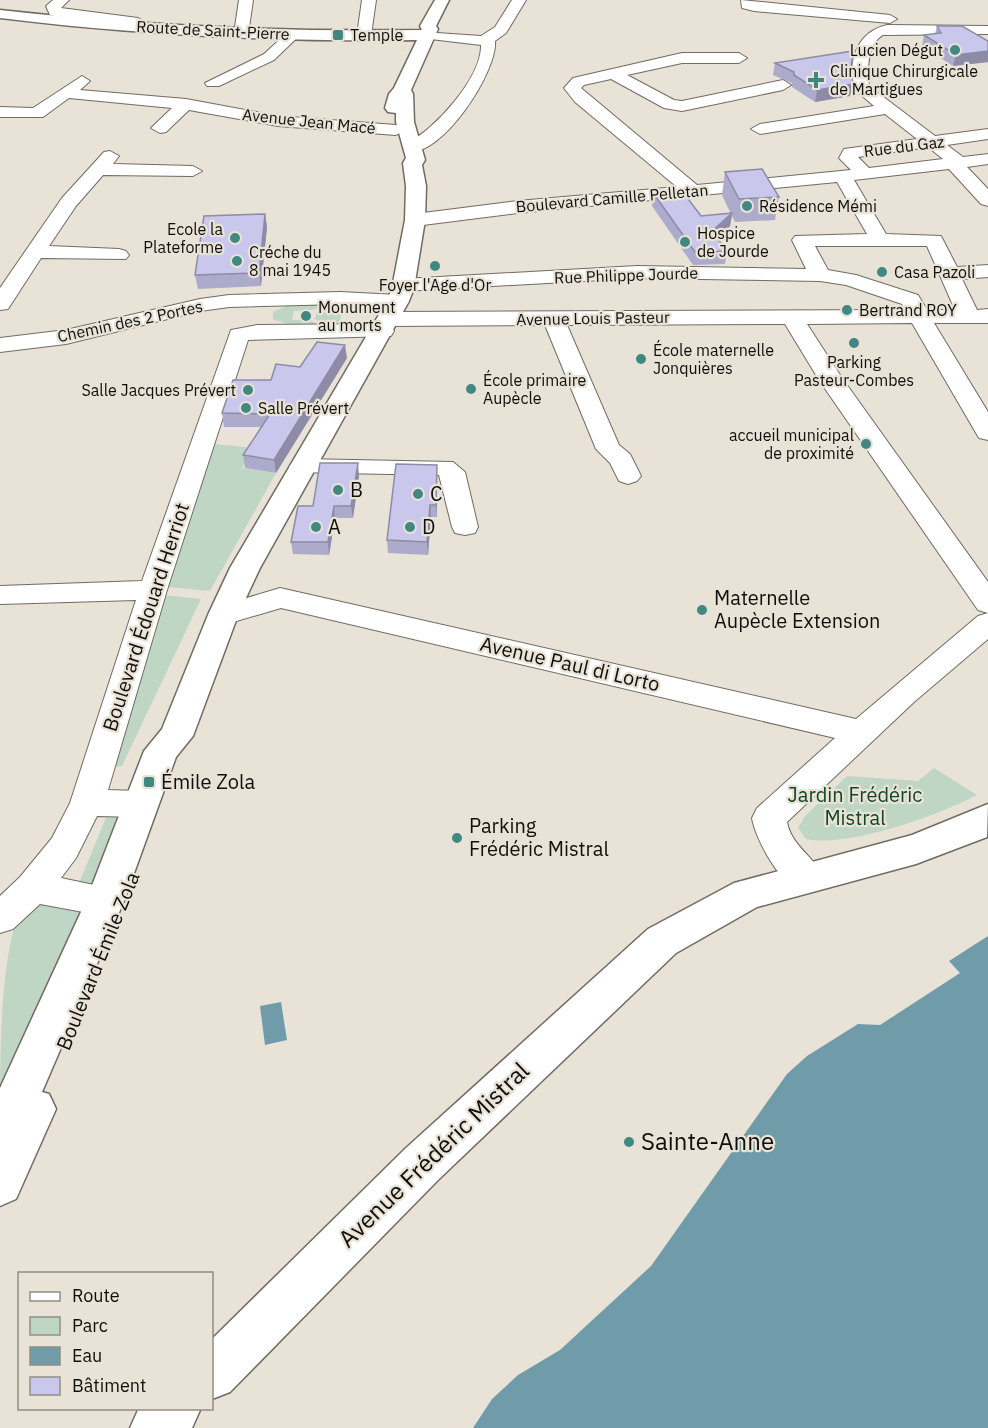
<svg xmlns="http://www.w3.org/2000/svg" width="988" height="1428" font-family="'IBM Plex Sans',sans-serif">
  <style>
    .green { fill: #c0d6c5 }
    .water { fill: #709ca9 }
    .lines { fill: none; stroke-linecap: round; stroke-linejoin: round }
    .minor-casing { stroke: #716b62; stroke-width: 2 }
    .major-casing { stroke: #716b62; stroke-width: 3 }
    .minor { fill: #fff; fill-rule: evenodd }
    .major { fill: #fff; fill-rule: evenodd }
    .wall { fill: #adabcb }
    .shaded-wall { fill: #8d8ba5 }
    .building { fill: #c9c7ec; stroke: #8d8ba5; stroke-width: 1.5 }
    .poi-dot { fill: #418883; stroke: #e8e2d7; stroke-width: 2 }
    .labels { text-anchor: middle; stroke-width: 4.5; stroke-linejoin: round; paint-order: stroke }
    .far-street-label { font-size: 16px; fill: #110f0b; stroke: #e8e2d7 }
    .far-poi-label { font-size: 16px; fill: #110f0b; stroke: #e8e2d7; text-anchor: start }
    .poi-label { font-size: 20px; fill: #110f0b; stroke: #e8e2d7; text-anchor: start }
    .street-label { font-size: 20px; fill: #110f0b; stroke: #e8e2d7 }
    .park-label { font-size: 20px; fill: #0f4725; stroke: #e8e2d7 }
    .near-poi-label { font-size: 24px; fill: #110f0b; stroke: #e8e2d7; text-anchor: start }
    .near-street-label { font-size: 24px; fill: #110f0b; stroke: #e8e2d7 }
  </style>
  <rect width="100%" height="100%" fill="#e8e2d7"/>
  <g class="green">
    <path d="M329,303L312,310L294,311L292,320H310L320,327L287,324L273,319V312L289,305Z"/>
    <path d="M342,304L340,325H328L315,319L317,312Z"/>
    <path d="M214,444L254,448L242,468L276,473L210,591L168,587Z"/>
    <path d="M164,595L201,599L122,766L112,767Z"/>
    <path d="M934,768L977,795C940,815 847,848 806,839L798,828L805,816L847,776L918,781Z"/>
    <path d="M108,813L117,817L95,881L91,884L79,883Z"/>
    <path d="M42,901L85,910L0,1110C0,1067 0,942 22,911C26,906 36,904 42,901Z"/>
  </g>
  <g class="water">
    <path d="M988,936V1428H473L492,1399L518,1375L560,1350L651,1266L787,1074L807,1056L858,1024L880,1025L960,973L949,961Z"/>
    <path d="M281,1002L287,1040L265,1045L260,1006Z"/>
  </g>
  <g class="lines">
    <g class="minor-casing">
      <g id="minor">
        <path d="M53,0H69L61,8L138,18L145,22C140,29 138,32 129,30L128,25L55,16L50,15L46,6Z"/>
        <path d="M239,0H253L249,28L238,36L231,32L235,27Z"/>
        <path d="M362,0H376L371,35L364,39L357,35Z"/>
        <path d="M512,0H526L506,33L495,41C498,71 441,159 407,151L404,147L407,143C434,131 482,77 481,45L422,38L420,35L422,32L481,36L495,27Z"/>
        <path d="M741,0L890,15L897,19L890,23L754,11L742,8Z"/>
        <path d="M887,25L988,26V34L883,35C867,44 867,70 869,86L935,136L988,129V139L947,145L963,157L988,154V164L967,167L988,189V206L981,204L949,169L854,180L886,234L941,236L957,267L988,265V277L962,279L977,310L988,309V323H934L988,412V440L979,438L976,433L912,323L807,324L842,378L988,582V613L978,610L819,380L785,324L567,325L619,445L630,454L641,476L637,481L628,484L619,481L610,463L596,449L545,325L389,326L381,324L378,319L381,314L389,312L905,310L902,304L846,285L820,281L637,278L403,291L396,289L393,285L396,281L403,279L637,266L806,269L792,240L795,236L867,234L837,182L518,213L415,226L405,220L415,214L518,201L677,187L575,102L564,88L573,78L682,53H739L747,58L739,63H682L627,75L674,100L682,101L783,80L791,85L783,90L682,111L664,108L611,79L584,85L581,88L697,185L851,170L839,158L844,149L917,139L885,114L760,134L751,129L760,124L874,106L853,88C849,59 857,32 887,25ZM928,147L943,159L869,168L858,157ZM815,246H927L955,310H927L918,295L856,275L828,270Z"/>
        <path d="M294,30L301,34L274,60L219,86H207L205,83L264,54L289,31Z"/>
        <path d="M82,76L90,81L80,90L186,99L278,116L396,125L405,130L396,135L278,126L189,110L166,132L160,133L151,128L172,108L69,98L43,117H0V107L33,108Z"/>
        <path d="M110,151L119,156L113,164L193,166L202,171L193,176L103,175L76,206L49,246L119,249L126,251L129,255L126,259L41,258L8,309L0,310V288L62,198L104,152Z"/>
        <path d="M340,292L398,295L406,296L409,301L406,306L398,307L340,304L229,307L200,311L66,344L0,352V338L66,330L200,299L229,295Z"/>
        <path d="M383,324L391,326L394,331L391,336L248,340L167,590L108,790L140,791L152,795L157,804L152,813L140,817L97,816L76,858L61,878L118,890L123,901L118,912L105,916L40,904L13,929L0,933V896L20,877L52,838L70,803L136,600L0,604V586L142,581L231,330L257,325Z"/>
        <path d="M302,459L453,462L465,472L478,527L475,533L465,535L455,533L452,527L439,475L293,472L289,467L293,462Z"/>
        <path d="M280,588L856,719L978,616L988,613V639L914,702L787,822C791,845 814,857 824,877L819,887C815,889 809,892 805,891C782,890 755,838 752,818L757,808L835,738L281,608L223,625L213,622L208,615L213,608Z"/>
      </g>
    </g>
    <g class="major-casing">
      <g id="major">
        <path d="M435,0H449L436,26L438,29L411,90L413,94L414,122L425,160L422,165L426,186L425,220L414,288L409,301L260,568L238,615L193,736L176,757L124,901L42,1092L49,1094L56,1109L16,1199L0,1206V1088L86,901L144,751L162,729L208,615L230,568L387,301L392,288L405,220L406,186L403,163L406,158L396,122V113L388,112L385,108L389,94L394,88L417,40C277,42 139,35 0,18V10C140,26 280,32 422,30L420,26Z"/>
        <path d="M988,804L987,837L916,864L757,907L676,953L438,1180L230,1392L212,1399V1339L406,1148L648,929L734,883L912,835Z"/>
        <path d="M139,1408H201L192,1428H130Z"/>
      </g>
    </g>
    <use href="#minor" class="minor"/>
    <use href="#major" class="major"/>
  </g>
  <g class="wall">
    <path d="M937,26L988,41V62L953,66L922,46L924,35L935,34Z"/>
    <path d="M775,63L851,69L850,96L815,102L792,87V83L773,75Z"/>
    <path d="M725,172L779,197L775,220L735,222L732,216L730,226L717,238L727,251L725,264L693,265L652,206L654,194L701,216L731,214L722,195Z"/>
    <path d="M265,214L267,227L261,286L198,289L195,275Z"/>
    <path d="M347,358L276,473L245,468L243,455L261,427H224L222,413L271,380L300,367Z"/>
    <path d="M437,465V517H431L428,555L388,553L387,540Z"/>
    <path d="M359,476L353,518H335L329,555L293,554L291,542L313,506Z"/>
  </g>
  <g class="shaded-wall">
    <path d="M988,51V62L953,66L956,55Z"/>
    <path d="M853,84L850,96L815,102L817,90Z"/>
    <path d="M732,213L730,226L711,244L712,231Z"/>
    <path d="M265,214L267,227L261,286L259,273Z"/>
    <path d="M345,345L347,358L276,473L274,460Z"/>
    <path d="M358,463L359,476L353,518L351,506Z"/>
    <path d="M437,465V517L436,505Z"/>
    <path d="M430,505L431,517L428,555L427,542Z"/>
    <path d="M334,506L335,518L329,555L328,542Z"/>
  </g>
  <g class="building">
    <path d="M937,26H962L988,41V51L956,55L924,35L941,33Z"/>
    <path d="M853,51L851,69L853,84L817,90L794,75V72L775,63Z"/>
    <path d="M762,169L779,197L739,199L725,172Z"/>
    <path d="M682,191L701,216L732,213L712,231L727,251L695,252L654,194Z"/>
    <path d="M265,214L259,273L195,275L204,216Z"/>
    <path d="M317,342L345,345L274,460L243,455L270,414L222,413L233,380H271L276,364L300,367Z"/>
    <path d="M320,463H358L351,506H334L328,542H291L298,506H313Z"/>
    <path d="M396,464L437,465L436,505H430L427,542L387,540Z"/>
  </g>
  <g class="poi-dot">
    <rect x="332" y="29" width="12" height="12" rx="3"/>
    <circle cx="955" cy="50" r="6"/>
    <path d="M813 71h6v6h6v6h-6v6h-6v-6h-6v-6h6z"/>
    <circle cx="747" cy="206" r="6"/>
    <circle cx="235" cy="238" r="6"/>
    <circle cx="685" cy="242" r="6"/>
    <circle cx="237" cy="261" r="6"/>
    <circle cx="435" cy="266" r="6"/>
    <circle cx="882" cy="272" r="6"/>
    <circle cx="847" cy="310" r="6"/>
    <circle cx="306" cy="316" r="6"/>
    <circle cx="854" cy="343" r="6"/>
    <circle cx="641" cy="359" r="6"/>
    <circle cx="471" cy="389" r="6"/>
    <circle cx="248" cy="390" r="6"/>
    <circle cx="246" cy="408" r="6"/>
    <circle cx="866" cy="444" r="6"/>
    <circle cx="338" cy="490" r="6"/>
    <circle cx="418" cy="494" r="6"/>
    <circle cx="316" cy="527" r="6"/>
    <circle cx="410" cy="527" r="6"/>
    <circle cx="702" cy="610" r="6"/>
    <rect x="143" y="776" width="12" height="12" rx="3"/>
    <circle cx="457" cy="838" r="6"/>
    <circle cx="629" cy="1142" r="6"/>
  </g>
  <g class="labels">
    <g class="far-street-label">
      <text transform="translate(213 30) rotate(3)" y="6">Route de Saint-Pierre</text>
      <text transform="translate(309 121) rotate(6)" y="6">Avenue Jean Macé</text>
      <text transform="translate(904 146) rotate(-7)" y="6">Rue du Gaz</text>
      <text transform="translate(612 198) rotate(-5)" y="6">Boulevard Camille Pelletan</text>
      <text transform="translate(626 275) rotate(-2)" y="6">Rue Philippe Jourde</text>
      <text transform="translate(593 318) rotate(-1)" y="6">Avenue Louis Pasteur</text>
      <text transform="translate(130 321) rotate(-12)" y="6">Chemin des 2 Portes</text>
    </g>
    <g class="far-poi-label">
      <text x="350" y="41">Temple</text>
      <text x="943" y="56" text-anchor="end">Lucien Dégut</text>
      <text x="830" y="77">Clinique Chirurgicale<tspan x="830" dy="18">de Martigues</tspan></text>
      <text x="759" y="212">Résidence Mémi</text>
      <text x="223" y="235" text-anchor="end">Ecole la<tspan x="223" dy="18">Plateforme</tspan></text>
      <text x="697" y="239">Hospice<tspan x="697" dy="18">de Jourde</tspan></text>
      <text x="249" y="258">Créche du<tspan x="249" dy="18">8 mai 1945</tspan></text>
      <text x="894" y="278">Casa Pazoli</text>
      <text x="435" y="291" text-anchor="middle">Foyer l'Age d'Or</text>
      <text x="318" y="313">Monument<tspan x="318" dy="18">au morts</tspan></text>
      <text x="859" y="316">Bertrand ROY</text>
      <text x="653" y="356">École maternelle<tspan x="653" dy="18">Jonquières</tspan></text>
      <text x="854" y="368" text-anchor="middle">Parking<tspan x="854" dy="18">Pasteur-Combes</tspan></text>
      <text x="483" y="386">École primaire<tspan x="483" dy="18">Aupècle</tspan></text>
      <text x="236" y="396" text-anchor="end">Salle Jacques Prévert</text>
      <text x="258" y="414">Salle Prévert</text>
      <text x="854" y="441" text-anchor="end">accueil municipal<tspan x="854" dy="18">de proximité</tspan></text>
    </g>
    <g class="poi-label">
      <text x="350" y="497">B</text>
      <text x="430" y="501">C</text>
      <text x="328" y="534">A</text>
      <text x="422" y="534">D</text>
      <text x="714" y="605">Maternelle<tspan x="714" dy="23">Aupècle Extension</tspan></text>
      <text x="161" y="789">Émile Zola</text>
      <text x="469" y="833">Parking<tspan x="469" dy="23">Frédéric Mistral</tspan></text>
    </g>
    <g class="street-label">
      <text transform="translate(146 617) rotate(-72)" y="7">Boulevard Édouard Herriot</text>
      <text transform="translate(570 664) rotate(13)" y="7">Avenue Paul di Lorto</text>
      <text transform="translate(98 961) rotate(-68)" y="7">Boulevard Émile Zola</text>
    </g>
    <g class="park-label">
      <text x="855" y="802">Jardin Frédéric<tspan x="855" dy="23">Mistral</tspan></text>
    </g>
    <g class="near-poi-label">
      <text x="641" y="1150">Sainte-Anne</text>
    </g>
    <g class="near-street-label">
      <text transform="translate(434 1155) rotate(-44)" y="8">Avenue Frédéric Mistral</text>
    </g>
  </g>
  <rect x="18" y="1272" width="195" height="138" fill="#e8e2d7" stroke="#928e85" stroke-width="1.5"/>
  <rect x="30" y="1292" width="30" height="9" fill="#ffffff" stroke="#928e85" stroke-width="1.5"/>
  <text x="72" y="1302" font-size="18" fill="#110f0b">Route</text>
  <rect x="30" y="1317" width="30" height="18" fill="#c0d6c5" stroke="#928e85" stroke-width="1.5"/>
  <text x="72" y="1332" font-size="18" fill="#110f0b">Parc</text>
  <rect x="30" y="1347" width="30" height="18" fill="#709ca9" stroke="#928e85" stroke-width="1.5"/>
  <text x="72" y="1362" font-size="18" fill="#110f0b">Eau</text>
  <rect x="30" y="1377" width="30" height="18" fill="#c9c7ec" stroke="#928e85" stroke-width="1.5"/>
  <text x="72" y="1392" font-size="18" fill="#110f0b">Bâtiment</text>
</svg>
